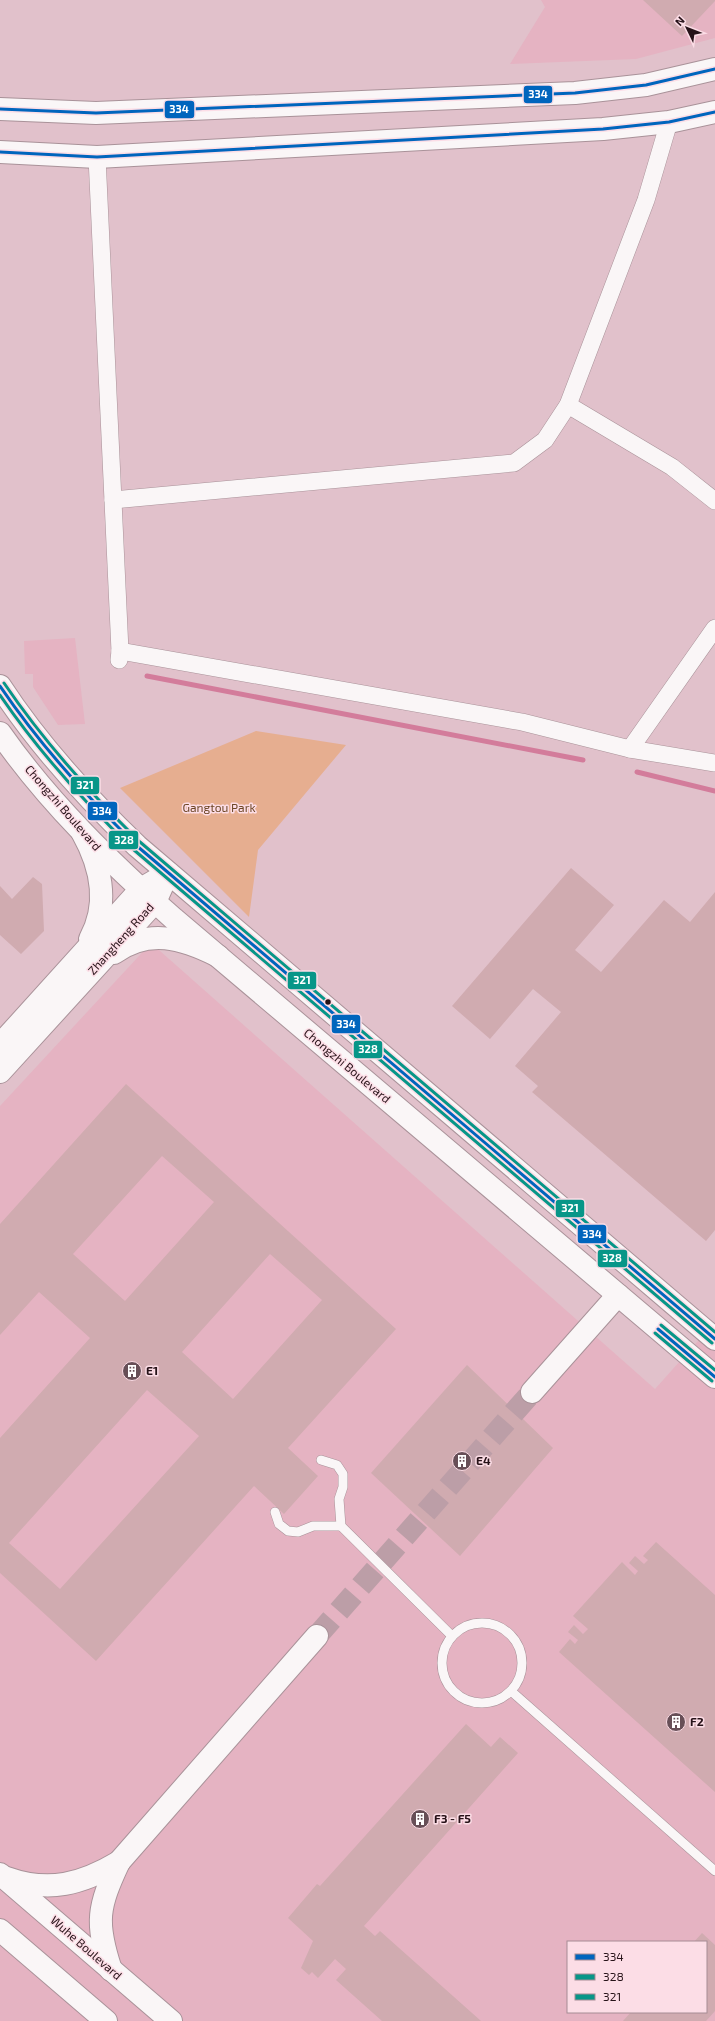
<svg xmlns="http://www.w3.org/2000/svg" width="715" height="2021" font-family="'Exo 2',sans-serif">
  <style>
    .built { fill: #e5b3c2; fill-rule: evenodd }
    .green { fill: #e6ae90 }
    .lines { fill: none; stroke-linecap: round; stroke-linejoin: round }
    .stream { stroke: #d37c9b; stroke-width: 5 }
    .building { fill: #d0abb0; fill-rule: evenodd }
    .tertiary-tunnel { stroke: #bc9ea7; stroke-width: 22; stroke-dasharray: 22 11; stroke-linecap: butt }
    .service-casing { stroke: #a99299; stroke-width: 10 }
    .minor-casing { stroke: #a99299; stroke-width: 18 }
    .tertiary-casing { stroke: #a99299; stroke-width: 24 }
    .secondary-casing { stroke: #a99299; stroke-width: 24 }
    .primary-casing { stroke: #a99299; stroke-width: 24 }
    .service { stroke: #faf6f7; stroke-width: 9 }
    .minor { stroke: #faf6f7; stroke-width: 17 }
    .tertiary { stroke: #faf6f7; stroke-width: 22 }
    .secondary { stroke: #faf6f7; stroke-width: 22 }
    .primary { stroke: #faf6f7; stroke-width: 22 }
    .bus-1-casing { stroke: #fcdde6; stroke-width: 6 }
    .bus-2-casing { stroke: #fcdde6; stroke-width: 6 }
    .bus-3-casing { stroke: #fcdde6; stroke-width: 6 }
    .bus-1 { stroke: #0065bd; stroke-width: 3 }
    .bus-2 { stroke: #079688; stroke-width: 3 }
    .bus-3 { stroke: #079688; stroke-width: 3 }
    .bus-dot { fill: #261218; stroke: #fcdde6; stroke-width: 1.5 }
    .labels { text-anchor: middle; stroke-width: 3; stroke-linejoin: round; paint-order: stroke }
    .street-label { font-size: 12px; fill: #261218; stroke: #fcdde6 }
    .park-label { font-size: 12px; fill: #6d4727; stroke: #fcdde6 }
    .poi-label { font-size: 12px; font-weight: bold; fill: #261218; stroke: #fcdde6; text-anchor: start }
    .line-badge { stroke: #fcdde6; stroke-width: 1.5 }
    .badge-label { font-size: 11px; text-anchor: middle; font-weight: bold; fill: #fff }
  </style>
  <rect width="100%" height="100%" fill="#e1c1cb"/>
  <g class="built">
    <path d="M541,0H715V38L636,59L510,64L545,7Z"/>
    <path d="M75,638L85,724L58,725L33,687V674H25L24,641Z"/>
    <path d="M151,943L655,1389L715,1322V2021H0V1106ZM568,1942H706V2012H568Z"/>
  </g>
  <path class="green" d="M256,731L346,745L258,850L249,917L120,788Z"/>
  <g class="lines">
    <g class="stream">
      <path d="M147,676L583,760"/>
      <path d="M637,772L715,791"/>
    </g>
  </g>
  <g class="building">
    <path d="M643,0H715V1L682,36Z"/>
    <path d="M571,868L614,905L575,950L601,972L664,900L690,922L715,892V1230L706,1241L532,1092L538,1086L515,1066L561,1012L533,989L490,1039L452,1006Z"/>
    <path d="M33,877L42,884L44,931L21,954L0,935V886L12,899Z"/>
    <path d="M126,1084L396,1329L288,1448L318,1476L284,1514L254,1486L96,1661L0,1573V1438L90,1338L39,1292L0,1335V1224ZM162,1156L214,1202L125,1301L73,1254ZM270,1254L322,1300L233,1399L182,1352ZM147,1390L199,1436L60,1589L9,1543Z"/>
    <path d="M467,1365L553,1448L460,1556L371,1473Z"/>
    <path d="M656,1542L715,1595V1792L559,1652L570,1639L575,1644L578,1640L568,1632L574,1625L583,1634L588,1629L573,1616L622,1562L635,1575L638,1571L629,1563L635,1556L644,1564L648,1560L643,1556Z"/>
    <path d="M466,1724L491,1747L500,1737L518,1753L364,1926L375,1936L380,1931L481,2021H382L336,1980L346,1969L335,1959L318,1978L312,1972L309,1975L301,1968L313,1941L288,1918L317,1884L320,1886Z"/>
    <path d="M702,1933L715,1945V2011L706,2021H623L631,2012H706V1942H694Z"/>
  </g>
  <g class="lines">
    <path class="tertiary-tunnel" d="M317,1636L532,1392"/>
    <g class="service-casing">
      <g id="service">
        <path d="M321,1460L337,1465L343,1474V1487L339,1499L341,1526L452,1636"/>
        <path d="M275,1512L279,1524L288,1531L298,1532L313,1526H341"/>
        <circle cx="482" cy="1663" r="40"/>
        <path d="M511,1691L715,1871"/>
      </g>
    </g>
    <g class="minor-casing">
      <g id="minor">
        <path d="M97,157L120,651L119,660"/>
        <path d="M568,405L672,467L715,501"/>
        <path d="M113,500L514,463L545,440L568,405L646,200L669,122"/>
        <path d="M120,651L522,722L630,749L715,763"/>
        <path d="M630,749L715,628"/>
      </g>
    </g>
    <g class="tertiary-casing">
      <g id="tertiary">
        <path d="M532,1392L618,1295"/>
        <path d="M119,1862L317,1636"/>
      </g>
    </g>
    <g class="secondary-casing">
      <g id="secondary">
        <path d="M0,686C39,746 86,797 137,846L715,1339"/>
        <path d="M0,733C49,803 111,863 174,919L715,1377"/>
      </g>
    </g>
    <g class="primary-casing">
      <g id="primary">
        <path d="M0,109L96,113L575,93L646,85L715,69"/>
        <path d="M0,152L97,157L603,129L669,122L715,112"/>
        <path d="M82,832C101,866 110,903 90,939"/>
        <path d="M114,953C149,928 182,938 218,956"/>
        <path d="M0,1045L141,889L168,873"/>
        <path d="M0,1072L155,902L168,873"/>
        <path d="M0,1874L171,2021"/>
        <path d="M7,1878C49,1893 82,1884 119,1862"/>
        <path d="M0,1930L106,2021"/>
        <path d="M111,1970C95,1922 98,1907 119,1862"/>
      </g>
    </g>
    <use href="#service" class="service"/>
    <use href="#minor" class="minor"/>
    <use href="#tertiary" class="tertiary"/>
    <use href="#secondary" class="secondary"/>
    <use href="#primary" class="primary"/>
    <g class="bus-1-casing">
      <g id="bus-1">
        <path d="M0,109L96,113L575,93L646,85L715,69"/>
        <path d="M0,152L97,157L603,129L669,122L715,112"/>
        <path d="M0,686C40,745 86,796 137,846L715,1339"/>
        <path d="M658,1329L715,1377"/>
      </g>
    </g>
    <g class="bus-2-casing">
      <g id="bus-2">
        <path d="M0,695C39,752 84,802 134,850L712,1343"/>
        <path d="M655,1333L712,1381"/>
      </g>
    </g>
    <g class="bus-3-casing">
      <g id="bus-3">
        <path d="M4,683C44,742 90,793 140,842L715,1332"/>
        <path d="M661,1325L715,1370"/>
      </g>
    </g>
    <use href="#bus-1" class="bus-1"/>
    <use href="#bus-2" class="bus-2"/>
    <use href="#bus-3" class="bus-3"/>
  </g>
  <defs>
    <g id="building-disc" transform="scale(1)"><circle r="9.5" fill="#674f57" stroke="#fcdde6"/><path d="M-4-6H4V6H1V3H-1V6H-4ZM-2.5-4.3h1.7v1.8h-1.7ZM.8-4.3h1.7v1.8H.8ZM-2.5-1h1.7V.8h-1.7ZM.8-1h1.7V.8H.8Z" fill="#fff"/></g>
  </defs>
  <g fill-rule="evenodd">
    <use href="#building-disc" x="132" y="1371"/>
    <use href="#building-disc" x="462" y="1461"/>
    <use href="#building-disc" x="676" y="1722"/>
    <use href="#building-disc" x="420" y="1819"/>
  </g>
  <circle class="bus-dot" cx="328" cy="1002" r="3.5"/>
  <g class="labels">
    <g class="street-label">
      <text transform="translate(63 808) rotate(49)" y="4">Chongzhi Boulevard</text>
      <text transform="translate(121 939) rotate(-48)" y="4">Zhangheng Road</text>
      <text transform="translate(347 1066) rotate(40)" y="4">Chongzhi Boulevard</text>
      <text transform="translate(86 1948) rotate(41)" y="4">Wuhe Boulevard</text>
    </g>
    <g class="park-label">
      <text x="219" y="812">Gangtou Park</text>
    </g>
    <g class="poi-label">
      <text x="146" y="1375">E1</text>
      <text x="476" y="1465">E4</text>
      <text x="690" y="1726">F2</text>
      <text x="434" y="1823">F3 - F5</text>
    </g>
  </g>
  <g class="line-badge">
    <rect x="523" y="85" width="30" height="19" rx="4" fill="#0065bd"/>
    <rect x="164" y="100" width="31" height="19" rx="4" fill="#0065bd"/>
    <rect x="70" y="776" width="30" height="19" rx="4" fill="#079688"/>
    <rect x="87" y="801" width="31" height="20" rx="4" fill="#0065bd"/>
    <rect x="108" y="830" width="31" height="20" rx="4" fill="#079688"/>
    <rect x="287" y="971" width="30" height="19" rx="4" fill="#079688"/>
    <rect x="331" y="1014" width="30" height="20" rx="4" fill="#0065bd"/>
    <rect x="353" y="1040" width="30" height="19" rx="4" fill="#079688"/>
    <rect x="555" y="1199" width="30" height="19" rx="4" fill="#079688"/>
    <rect x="577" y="1224" width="30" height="20" rx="4" fill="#0065bd"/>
    <rect x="597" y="1249" width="31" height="19" rx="4" fill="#079688"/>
  </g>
  <g class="badge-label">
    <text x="538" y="98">334</text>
    <text x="179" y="113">334</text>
    <text x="85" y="789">321</text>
    <text x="102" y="815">334</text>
    <text x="124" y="844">328</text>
    <text x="302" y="984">321</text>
    <text x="346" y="1028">334</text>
    <text x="368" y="1053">328</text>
    <text x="570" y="1212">321</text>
    <text x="592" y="1238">334</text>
    <text x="612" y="1262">328</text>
  </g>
  <rect x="567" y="1941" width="140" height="72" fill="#fcdde6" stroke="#a68c94"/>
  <rect x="575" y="1954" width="20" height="6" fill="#0065bd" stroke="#a68c94"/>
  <text x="603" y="1961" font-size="12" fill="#261218">334</text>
  <rect x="575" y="1974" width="20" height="6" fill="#079688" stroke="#a68c94"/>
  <text x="603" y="1981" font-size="12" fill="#261218">328</text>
  <rect x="575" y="1994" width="20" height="6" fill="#079688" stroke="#a68c94"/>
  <text x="603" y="2001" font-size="12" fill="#261218">321</text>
  <g transform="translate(687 28) rotate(313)" stroke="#fcdde6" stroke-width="3" paint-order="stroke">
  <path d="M0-3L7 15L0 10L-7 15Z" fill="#261218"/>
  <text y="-6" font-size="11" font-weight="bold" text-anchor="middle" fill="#261218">N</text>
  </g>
</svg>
